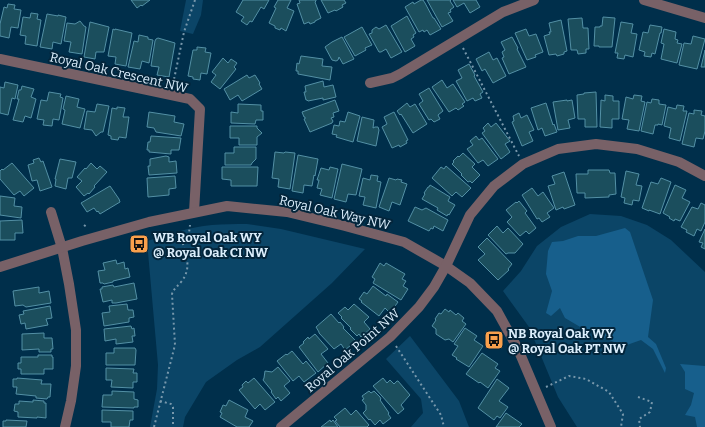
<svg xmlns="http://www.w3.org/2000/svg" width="705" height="427" font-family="Bitter,serif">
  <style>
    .green { fill: #0b4567 }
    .water { fill: #175f8c }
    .building { fill: #1b4e5d; stroke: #5390a5 }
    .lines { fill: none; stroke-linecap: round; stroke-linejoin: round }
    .path { stroke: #7898ac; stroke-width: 2; stroke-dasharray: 2 3; stroke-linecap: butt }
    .minor { stroke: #786167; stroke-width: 10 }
    .labels { text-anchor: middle; stroke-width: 4; stroke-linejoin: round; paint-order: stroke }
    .street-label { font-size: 13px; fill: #dbeefc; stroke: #03253b }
    .poi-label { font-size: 13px; font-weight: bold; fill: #dbeefc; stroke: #03253b; text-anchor: start }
  </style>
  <rect width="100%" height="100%" fill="#002f4b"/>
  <g class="green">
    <path d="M186,0H203L201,15L193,34L180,31Z"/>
    <path d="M590,214L621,216L647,225L671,240L705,272V427H577L558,397L529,327L503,291L521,271L537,246L561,227Z"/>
    <path d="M247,224L281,229L365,249L332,283L260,347L237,360L206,382L185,417L183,427H150L157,389L158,365L147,241C168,235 189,227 212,225C223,224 235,224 247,224Z"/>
    <path d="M410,336L459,401L469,427H411L423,413L421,399L386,359Z"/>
  </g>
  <g class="water">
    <path d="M625,228L630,232L653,300L648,337L656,344L666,368L665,373L653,349L641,340L624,346L587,331L565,318L560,308L551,316L546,313L552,291L546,274L548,251L552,242L563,241L578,236H596Z"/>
    <path d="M680,364L705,366V427H697L695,417L685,415L691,405L694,393L685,389V372Z"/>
  </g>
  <g class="building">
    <path d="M131,0H150L142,6L141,5L137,8Z"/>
    <path d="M243,0H269L264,9L261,7L252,22L250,21L247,25L241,21L244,17L236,12Z"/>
    <path d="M278,0H291L287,8L294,11L286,31L281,28L280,30L275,28V26L269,23L276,8L274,7Z"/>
    <path d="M299,0H316V1L315,2L321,18L315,21V22L310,24L309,22L304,24L297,4L300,3Z"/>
    <path d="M321,0H344L346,3L342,5L343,7L336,11L335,10L328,13Z"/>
    <path d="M421,0H423L425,3L433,18H434L441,29L430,35L427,30L424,32L423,30L419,32L405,7L413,2L414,4Z"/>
    <path d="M427,0H451L450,1L454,7L450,10L451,12L448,13L453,21L442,27Z"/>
    <path d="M453,0H476L480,7L470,13L464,3L457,7Z"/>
    <path d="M8,4L15,5L14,9L21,10L18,28L11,27L9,38L0,36V24L4,7L7,8Z"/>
    <path d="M31,13L38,14L37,19L41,20L37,46L25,44L26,36L20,35L23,17L30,18Z"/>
    <path d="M47,14L58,16V15L66,17L61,44L53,42L52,49L40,47Z"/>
    <path d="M407,16L416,33L413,35L414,37L411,39L415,46L405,52L391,26Z"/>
    <path d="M603,17L615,18L612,47H599V46H594L595,27H600V26H602Z"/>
    <path d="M582,18L583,28H588L589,49H586V53L578,54L577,50H571L568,19Z"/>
    <path d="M561,20L567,51L564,52V54L557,56L556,54L549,55L544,36L550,34L549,32H551L549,23Z"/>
    <path d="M80,21L84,26L86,27L82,54L69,52L71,42L64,41L67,23L75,24Z"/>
    <path d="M90,22L109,27L104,52H96L95,59L84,57Z"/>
    <path d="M621,22L633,24L631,33L637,34L633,57L625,55L624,59L617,58L618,53H615Z"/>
    <path d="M386,25L402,52L391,58L386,49L381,52H379L369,34L372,33V30L376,27L379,29Z"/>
    <path d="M650,25L662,27L661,33H660L655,54L652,53L651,57L644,56L645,52L639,50L643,32L648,33Z"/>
    <path d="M362,27L372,45L365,48L366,50L355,56L344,37Z"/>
    <path d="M113,29L115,30V29L132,33L126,66L115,64L116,57L108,56Z"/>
    <path d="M526,29L529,36L536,34L543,52L535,55L536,57L527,60L515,33Z"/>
    <path d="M664,29L676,32L675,39L678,40L677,43L682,44L677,63L661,59L664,44L661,43Z"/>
    <path d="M139,35L148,37V39L153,40L149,63L142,61L140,69L128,67L134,41L138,42Z"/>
    <path d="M693,36L705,39L697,69L679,65L684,43L691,44Z"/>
    <path d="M342,37L354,59L343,64L339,57L338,60L336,61L332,60L325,47L332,42Z"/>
    <path d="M512,37L518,48L517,49L526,67L509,74L502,58L504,57L502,52L505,50L501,42Z"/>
    <path d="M158,38L175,43L169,77L157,75L159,67L151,66L155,41L156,39Z"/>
    <path d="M197,47L206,48L205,52L211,53L207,74L201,73L200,80L193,79V77L188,76L193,50H197Z"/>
    <path d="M705,50V67H701Z"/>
    <path d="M489,52L493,60L497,58L506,76L493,83L485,69L482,71L476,59Z"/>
    <path d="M301,56L323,59L322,66L332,67L330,80L298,74V71H296L297,63L299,64Z"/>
    <path d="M223,58L228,63L231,59L237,63L234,67L236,69L220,89L211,82L216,75L212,72Z"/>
    <path d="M469,64L475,75L474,76L483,92L480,94L482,98L475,101L473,98L467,101L456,81L462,78L458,70Z"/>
    <path d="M247,75L249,78L255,75L260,83L259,84L262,89L242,101L238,95L230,100L224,89Z"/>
    <path d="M442,80L447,88L453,84L465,102L462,104L464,106L458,110L456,108L449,112L432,87Z"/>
    <path d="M323,81L324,87L333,85L336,97L323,100V98L308,101L307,100H306L304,92H306L305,86Z"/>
    <path d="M5,82L18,85L15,99L12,98L8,115L0,113V87L4,88Z"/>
    <path d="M22,86L34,89L31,97L36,99L31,118L25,116L23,122L13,120L19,99H17L19,90H21Z"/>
    <path d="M429,88L443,111L438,115L440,119L434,122L431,119L429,120L419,104L423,101L419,94Z"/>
    <path d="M49,92L61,94L60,97L63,98L59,120L53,119L52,126L43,125L44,120L37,119L41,100L47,101Z"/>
    <path d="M596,92L597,127H585V119H578L577,95L584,94V93Z"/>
    <path d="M605,95L613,96V101H619V119H612V128L600,127L601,100L605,101Z"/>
    <path d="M634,95L642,96L641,101L645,102L639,131L627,129L629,120L622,119L626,97L633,99Z"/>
    <path d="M66,96L79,99L77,107L85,109L80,128L62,124L65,110L63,109Z"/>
    <path d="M652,99L659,100V104L666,105L662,125L658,124V125H655L653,134L641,131L647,102L651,103Z"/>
    <path d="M335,100L339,111L333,113L334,117L331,118L333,121L332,123L310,132L304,119H305V117H304L302,112Z"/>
    <path d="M567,100V101L572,100L575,118L568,120L570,128L558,130L553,102Z"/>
    <path d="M407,103L410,107L415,104L427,124L413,133L401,114L400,115L397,111Z"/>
    <path d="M546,103L553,125L554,124L557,132L545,136L542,128L538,130L531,108Z"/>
    <path d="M97,104L109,106L103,132H101L96,136L92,130L84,129L87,111L95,112Z"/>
    <path d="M238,104L261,105V111H263V120H256L255,124L231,123V112L238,113Z"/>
    <path d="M677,105L684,106L683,111H687L680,141L669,138L671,128L664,126L668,107L676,109Z"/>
    <path d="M117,107L125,108L123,117H129L126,138L119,137L118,140L111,139V136L108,135L112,108L117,109Z"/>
    <path d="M694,110L702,111L701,115L705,116V131L703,139L696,138L694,147L682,144L689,113L694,114Z"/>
    <path d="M149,112L175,116L174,122L184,124L181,136L156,132L154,128L147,127Z"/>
    <path d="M348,112L360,116L353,142L336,137L337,135L332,134L334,125L339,126L340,121L345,122Z"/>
    <path d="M394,112L408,140L406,141L407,143L400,147L399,145L392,148L382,127L387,124L384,117Z"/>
    <path d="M519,113L521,118L527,115L534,130L529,132L533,141L522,146L512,122L514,121L513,116Z"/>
    <path d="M362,117L374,120L373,128L375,127H378L379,130L376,146L357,141Z"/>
    <path d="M488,123L491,127L496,123L510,141L505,144L510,152L501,159L482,133L485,131L483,128Z"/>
    <path d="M230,126H257V128L262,133L257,137V145H239V138H230Z"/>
    <path d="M151,136L181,138L179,150H171V154L149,152V150H147L148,142H150Z"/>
    <path d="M476,136L479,140L482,138L498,159L488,166L483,160L478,163L467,149L473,145L470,141Z"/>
    <path d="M234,147H256V159L252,163L251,165H225V153H234Z"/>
    <path d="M275,152L284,153L285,152L295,153L290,189L278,187L279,179L272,178Z"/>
    <path d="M463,153L475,164L472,167L480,175L472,183L470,181L468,182L461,175L462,174L452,164L454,162L453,161L458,156L459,157Z"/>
    <path d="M298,155L318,159L315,176L314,175L312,186L304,185L303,193L292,191Z"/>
    <path d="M166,156L169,157V162L176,161L177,173L149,175L148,166H150V159Z"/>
    <path d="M39,158L41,162L43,161L52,187L40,191L37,180L32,181L28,165L34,163L33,160Z"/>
    <path d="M60,159L76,162L72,178H68L66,189L55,186L56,179H55Z"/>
    <path d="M12,163L34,188L24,196L20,191L14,195L0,179V171L2,169L3,170Z"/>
    <path d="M91,163L97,169L100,166L107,172L94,186L95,187L89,194L88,193L84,196L76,187L82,181L77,177L85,168L86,169Z"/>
    <path d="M342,164L362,169L356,195L348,194L346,202L334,199Z"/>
    <path d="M446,166L471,188L462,197L456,192L452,196L432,178L441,167L444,169Z"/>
    <path d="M222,167H258L257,186H231V180L222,179Z"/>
    <path d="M330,167L338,169L332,198L320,195L322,189L317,188L319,180H317L321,168L329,170Z"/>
    <path d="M588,170H609L610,173H615L616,194L609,195V197L585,198V193H577L576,174H588Z"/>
    <path d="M626,171L639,174L636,185L642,186L639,201L633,200L632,205L624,203L625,198L621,197Z"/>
    <path d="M564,172L575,205L564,209L563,207L556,210L548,186L555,184L552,176Z"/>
    <path d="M371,175L378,176L377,181L381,182L376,208L363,205L365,197L359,196L363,178L370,180Z"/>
    <path d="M175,176L176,188L169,189V195L148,197L147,178Z"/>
    <path d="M389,178L396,180L397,179L402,180L401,182L407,184L400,205L392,202L389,211L379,207Z"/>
    <path d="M661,178L671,182L660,214L649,210V211L642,208L651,182L658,184Z"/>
    <path d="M430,185L450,197L448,201L455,205L449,215L448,214L447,216L437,210L438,208L422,199L425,194L424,193L428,187H429Z"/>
    <path d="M675,185L686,190L682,198L690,202L680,221L675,219L674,221L669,218L670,217L663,213Z"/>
    <path d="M110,186L119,199L120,202L100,214L98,211L97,212L94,208L87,212L81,203Z"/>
    <path d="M532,188L538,196L543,192L554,208L547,213L550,217L542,222L539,218L537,219L522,195Z"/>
    <path d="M0,196L15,198L14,206L22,207L21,218L0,215Z"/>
    <path d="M519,201L527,211L525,213L536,228L529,234L526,231L520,236L507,222L512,217L506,210L516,202L517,203Z"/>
    <path d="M701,203L705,205V222L701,231L697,229L694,236L686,232L687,230L681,227L692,207L698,209Z"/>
    <path d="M415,207L422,210L426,208L448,220L443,231L434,226L433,229L431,228L429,231L408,221Z"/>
    <path d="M22,220L23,233H15V240H0V221Z"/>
    <path d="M497,226L503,233L508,228L523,244L515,253H508L506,254L488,235Z"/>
    <path d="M705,229V249L701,247L703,243L699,242Z"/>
    <path d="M487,238L512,264L508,269L509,270L498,280L478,260L485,254L478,247Z"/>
    <path d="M116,260L117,264L124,262L125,269L128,268L130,277L113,281V282L104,284L103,283H100L98,271L105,270L103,263Z"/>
    <path d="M380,263L384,266L386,263L405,274L402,279L406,281L403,286L408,289L401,300L373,283L375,279L372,277Z"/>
    <path d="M134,283L137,299L116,303H112V300L103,302L100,289H102V287L113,285L114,287Z"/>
    <path d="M373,286L386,296L387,294L398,302L390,313L385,308L379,316L361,302L362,301L359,299L364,292L367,294Z"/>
    <path d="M39,287V293L49,291L51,303L26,307L23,305L15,306L13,291Z"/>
    <path d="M127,304L128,310H133L134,317L129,318V322L104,326L102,313L110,312L109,306Z"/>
    <path d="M354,304L369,317L364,322L370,329L361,337L359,334L357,336L350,329L351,328L341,318L342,317L338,313L345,307L348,310Z"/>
    <path d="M50,306L52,318L46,319L48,325L26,329L25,323L21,324L19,315L24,314L23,311Z"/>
    <path d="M445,309L449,312L450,310L456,315L458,313L464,318L462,321L466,324L453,342L449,339L445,340L436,334V329L432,326L436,320L435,319L439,313L441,314Z"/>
    <path d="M331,314L339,323L340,322L344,327L343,328L356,341L345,350L341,344L334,349L319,333V332L316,327Z"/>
    <path d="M131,326L132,329L134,328L135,336H132L133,342L116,344V339L105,341L104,329Z"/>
    <path d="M465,328L477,336L474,340L483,346L469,367L456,359L457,358L452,355L458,346L454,344Z"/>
    <path d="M44,333V338H52L53,349H51V352H39V349L22,350V334Z"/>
    <path d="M315,334L328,349L321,354L328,363L318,372L299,347L304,343L303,342L308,337L309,339Z"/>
    <path d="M114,348H135L136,350L135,365H106V353H114Z"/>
    <path d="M292,351L303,364L306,361L316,373L304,382L299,376L293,381L277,361L286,354L287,355Z"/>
    <path d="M482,353L498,364L495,368L500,371L488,388L480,382L479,383L466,374Z"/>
    <path d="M38,355H52V357H53V369H44V374H21V369H18V363H21V357H38Z"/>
    <path d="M278,367L290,381L284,386L290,393L281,401L278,397L276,399L271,392L272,391L263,380L264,378L265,371L272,372Z"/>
    <path d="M106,368L134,369L133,373H137V382H133V388L111,387L112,380H106Z"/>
    <path d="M17,378L42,380L41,384H51L50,397H48L47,399L36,398V396L16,394L17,387H13V379H17Z"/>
    <path d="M254,378L275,402L265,410L260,404L255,409L239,390L243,387L242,385L246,381L248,383Z"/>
    <path d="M383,378L387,383L390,380L394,384L397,381H398L410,395L409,396L401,405L404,409L398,414L373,386Z"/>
    <path d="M497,379L509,388L499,401L508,407L500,418L497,416L494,420L478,408Z"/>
    <path d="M112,391L134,392V399L138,400V407H134V408L102,407L103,395H112Z"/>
    <path d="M369,391L371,393L374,391L380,397L381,399L380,400L389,413L388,414L391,418L383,424L380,420L375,425L370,419L369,420L363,413L366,410V405L362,400L364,399L362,396Z"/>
    <path d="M33,400L44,401V403H46V418L37,417V418L18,417V412L14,411L15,404H19V401L33,402Z"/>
    <path d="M229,400L248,410L245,417L253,421L249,427H237L220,417L222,413L220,412L223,405L226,406Z"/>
    <path d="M345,408L351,415L356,410L369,425L367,427H340L335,421L337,420L334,417Z"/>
    <path d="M102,410L133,411V420H130L129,427H111V422H102Z"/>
    <path d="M506,413L522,424L519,427H496Z"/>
    <path d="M6,420L27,421L26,427H3V421H6Z"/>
    <path d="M330,420L331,422L333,420L338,427H321Z"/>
  </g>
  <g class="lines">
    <g class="path">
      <path d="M463,48L519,156"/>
      <path d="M173,84L184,32L195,0"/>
      <path d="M84,225L88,228"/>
      <path d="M396,346L441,415L444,427"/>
      <path d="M546,387L569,376L586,379L609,392L623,414L621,427"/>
      <path d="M638,397L652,402L650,412L639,419L640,427"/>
      <path d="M160,401L171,404L173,407V427"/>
      <path d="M154,427L175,345L172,294C174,288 178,286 182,281C191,268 187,258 183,244L189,233L190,225"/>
    </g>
    <g class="minor">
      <path d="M644,0L705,18"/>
      <path d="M0,59L190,99L200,109L194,212"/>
      <path d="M370,83L392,78L400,74L503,12L534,0"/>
      <path d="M51,212L62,248L69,284L76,330V366L71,401L65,427"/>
      <path d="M0,267L82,241L149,222L227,206L287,212L345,226L404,242L446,266L470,283L497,311L518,349L551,427"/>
      <path d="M281,427L390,337L419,307L434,287L446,266L470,215L494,186L523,164L558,149L596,144L637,149L679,162L705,176"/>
    </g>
  </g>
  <defs>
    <g id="bus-square" transform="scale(1)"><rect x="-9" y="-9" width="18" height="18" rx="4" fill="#f9a04c" stroke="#03253b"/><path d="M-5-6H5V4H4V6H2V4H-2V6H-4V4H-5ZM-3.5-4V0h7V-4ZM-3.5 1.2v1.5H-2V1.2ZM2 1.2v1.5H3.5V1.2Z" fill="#111"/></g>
  </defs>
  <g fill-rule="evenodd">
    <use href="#bus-square" x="139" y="244"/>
    <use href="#bus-square" x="494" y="340"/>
  </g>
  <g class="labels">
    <g class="street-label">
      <text transform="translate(119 72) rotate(13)" y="5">Royal Oak Crescent NW</text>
      <text transform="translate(335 212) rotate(13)" y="5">Royal Oak Way NW</text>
      <text transform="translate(352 350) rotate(-41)" y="5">Royal Oak Point NW</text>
    </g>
    <g class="poi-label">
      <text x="153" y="242">WB Royal Oak WY<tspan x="153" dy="15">@ Royal Oak CI NW</tspan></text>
      <text x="508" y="338">NB Royal Oak WY<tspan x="508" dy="15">@ Royal Oak PT NW</tspan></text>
    </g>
  </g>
</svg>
